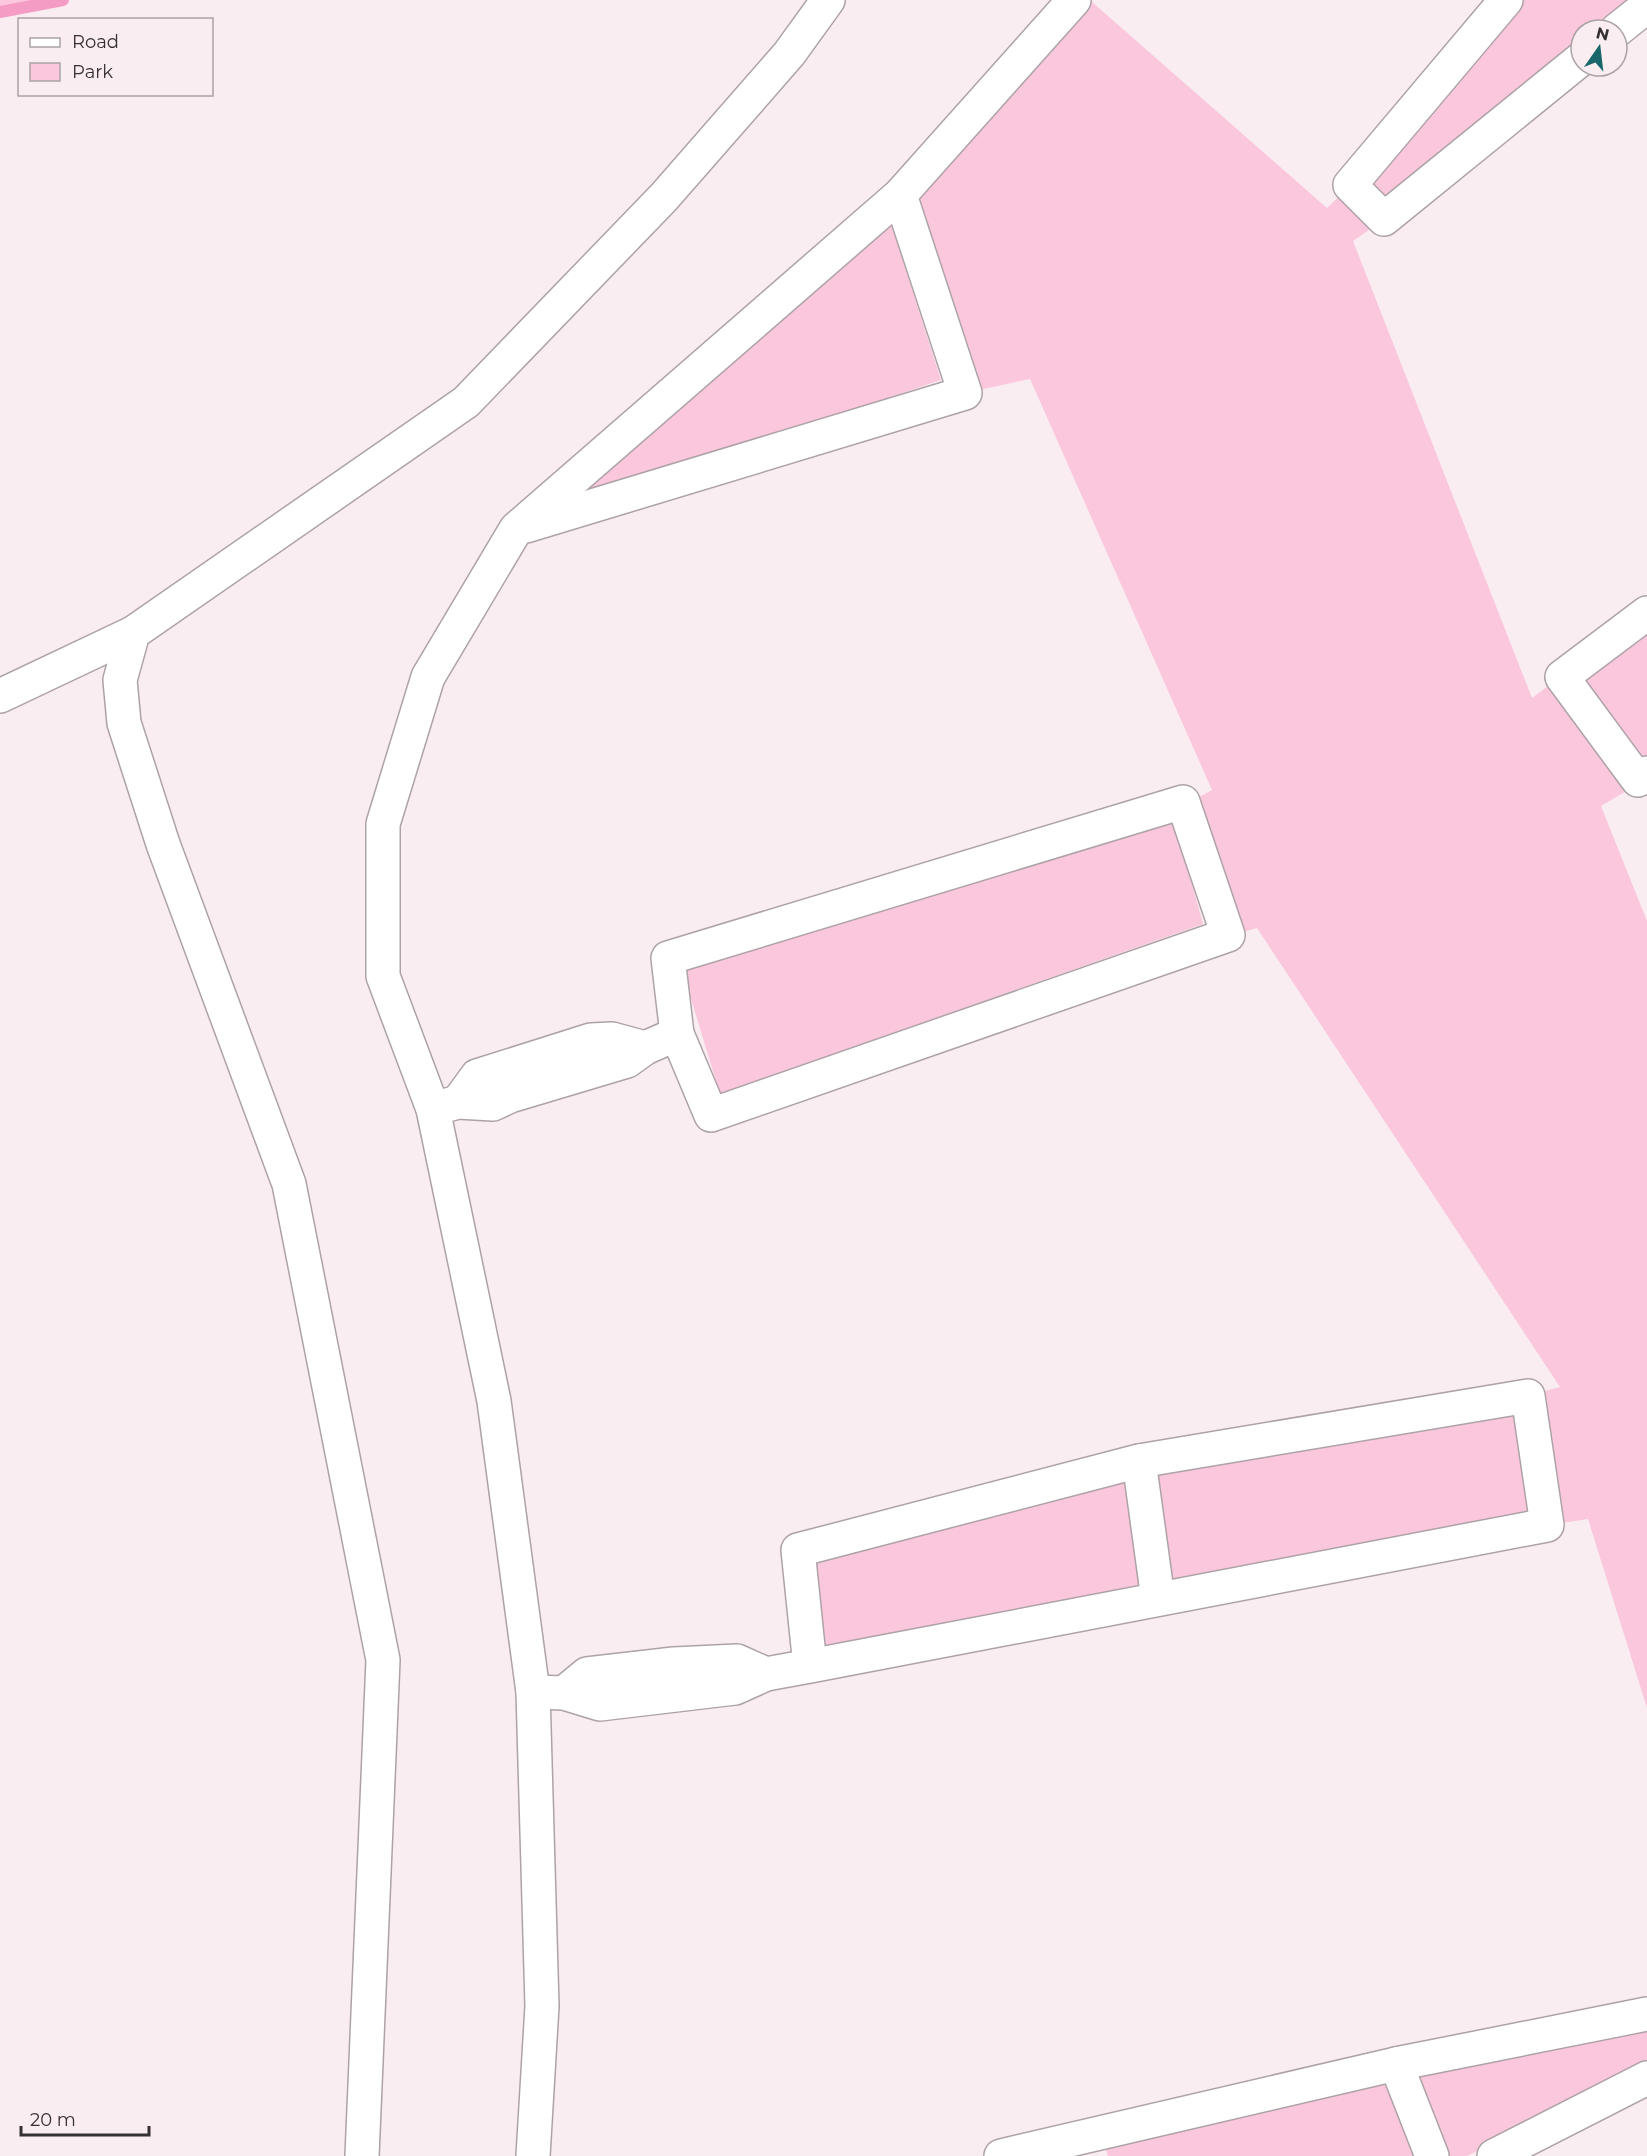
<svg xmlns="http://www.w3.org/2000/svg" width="1647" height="2156" font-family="Montserrat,sans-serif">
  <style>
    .green { fill: #fbc7dd }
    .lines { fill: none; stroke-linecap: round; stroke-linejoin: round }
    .stream { stroke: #f59cc5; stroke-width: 12 }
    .minor-casing { stroke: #ada2a6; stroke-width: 36 }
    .minor { stroke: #fff; stroke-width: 33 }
  </style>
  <rect width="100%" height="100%" fill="#f9edf1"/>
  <g class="green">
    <path d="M0,0H63L0,12Z"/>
    <path d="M1520,0H1632L1597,30H1581V43L1386,207L1362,183Z"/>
    <path d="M1092,2L1327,208L1347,189L1379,223L1353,241L1532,698L1552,683L1628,790L1601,806L1647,921V1708L1588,1519L1555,1524L1533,1394L1560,1387L1257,928L1236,934L1194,800L1212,790L1030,379L970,392L913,200Z"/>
    <path d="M891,224L941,380L554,511Z"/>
    <path d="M1647,628V755L1643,758L1580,678Z"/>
    <path d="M1175,823L1203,924L720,1094L681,966Z"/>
    <path d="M1517,1406L1537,1517L1172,1591L1151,1470Z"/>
    <path d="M1129,1476L1140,1588L818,1648L808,1558Z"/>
    <path d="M1647,2028V2069L1467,2156H1449L1415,2073Z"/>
    <path d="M1384,2082L1415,2156H1108L1105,2147Z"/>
  </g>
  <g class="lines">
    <path class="stream" d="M0,12L63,0"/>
    <g class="minor-casing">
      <g id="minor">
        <path d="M1506,0L1350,185L1384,219L1581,59"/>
        <path d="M1617,30L1647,6"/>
        <path d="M526,526L965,393L900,195"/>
        <path d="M1647,613L1562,677L1638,780L1647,773"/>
        <path d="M0,696L133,633"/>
        <path d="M1183,802L1228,935L711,1115L677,1034L668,958Z"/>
        <path d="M458,1102L477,1076L591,1040L612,1039L645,1048"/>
        <path d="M433,1109L458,1102L493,1104L510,1096L627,1061L645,1048L677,1034"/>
        <path d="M1139,1461L1158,1599"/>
        <path d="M533,1692L564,1693L600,1704L735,1688L766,1674L810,1666L1547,1525L1528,1396L1139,1461L798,1550L810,1666"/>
        <path d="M564,1693L587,1674L674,1664L737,1661L766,1674"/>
        <path d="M1396,2064L1432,2156"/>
        <path d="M362,2156L383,1660L289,1184L163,844L124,723L120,680L133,633L466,402L664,197L789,54L828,0"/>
        <path d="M533,2156L542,2006L533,1692L494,1401L433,1109L383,976V824L428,677L516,529L900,195L1074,0"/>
        <path d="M1001,2156L1396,2064L1647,2014"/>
        <path d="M1494,2156L1647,2078"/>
      </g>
    </g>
    <use href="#minor" class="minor"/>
  </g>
  <rect x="18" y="18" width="195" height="78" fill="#f9edf1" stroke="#aba2a5" stroke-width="1.5"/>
  <rect x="30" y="38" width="30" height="9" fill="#ffffff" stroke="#aba2a5" stroke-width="1.5"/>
  <text x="72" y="48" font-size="18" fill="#353133">Road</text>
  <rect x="30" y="63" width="30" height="18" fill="#fbc7dd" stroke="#aba2a5" stroke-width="1.5"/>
  <text x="72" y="78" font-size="18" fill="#353133">Park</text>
  <g transform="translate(1599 48) rotate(14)"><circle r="28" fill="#f9edf1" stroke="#aba2a5" stroke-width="1.5"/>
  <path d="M0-4.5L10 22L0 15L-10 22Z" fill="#18666a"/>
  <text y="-9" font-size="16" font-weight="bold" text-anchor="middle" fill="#353133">N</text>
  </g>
  <path d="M21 2126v9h128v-9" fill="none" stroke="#353133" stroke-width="3"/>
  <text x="30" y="2126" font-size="18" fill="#353133" stroke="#f9edf1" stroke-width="4.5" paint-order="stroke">20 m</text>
</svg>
